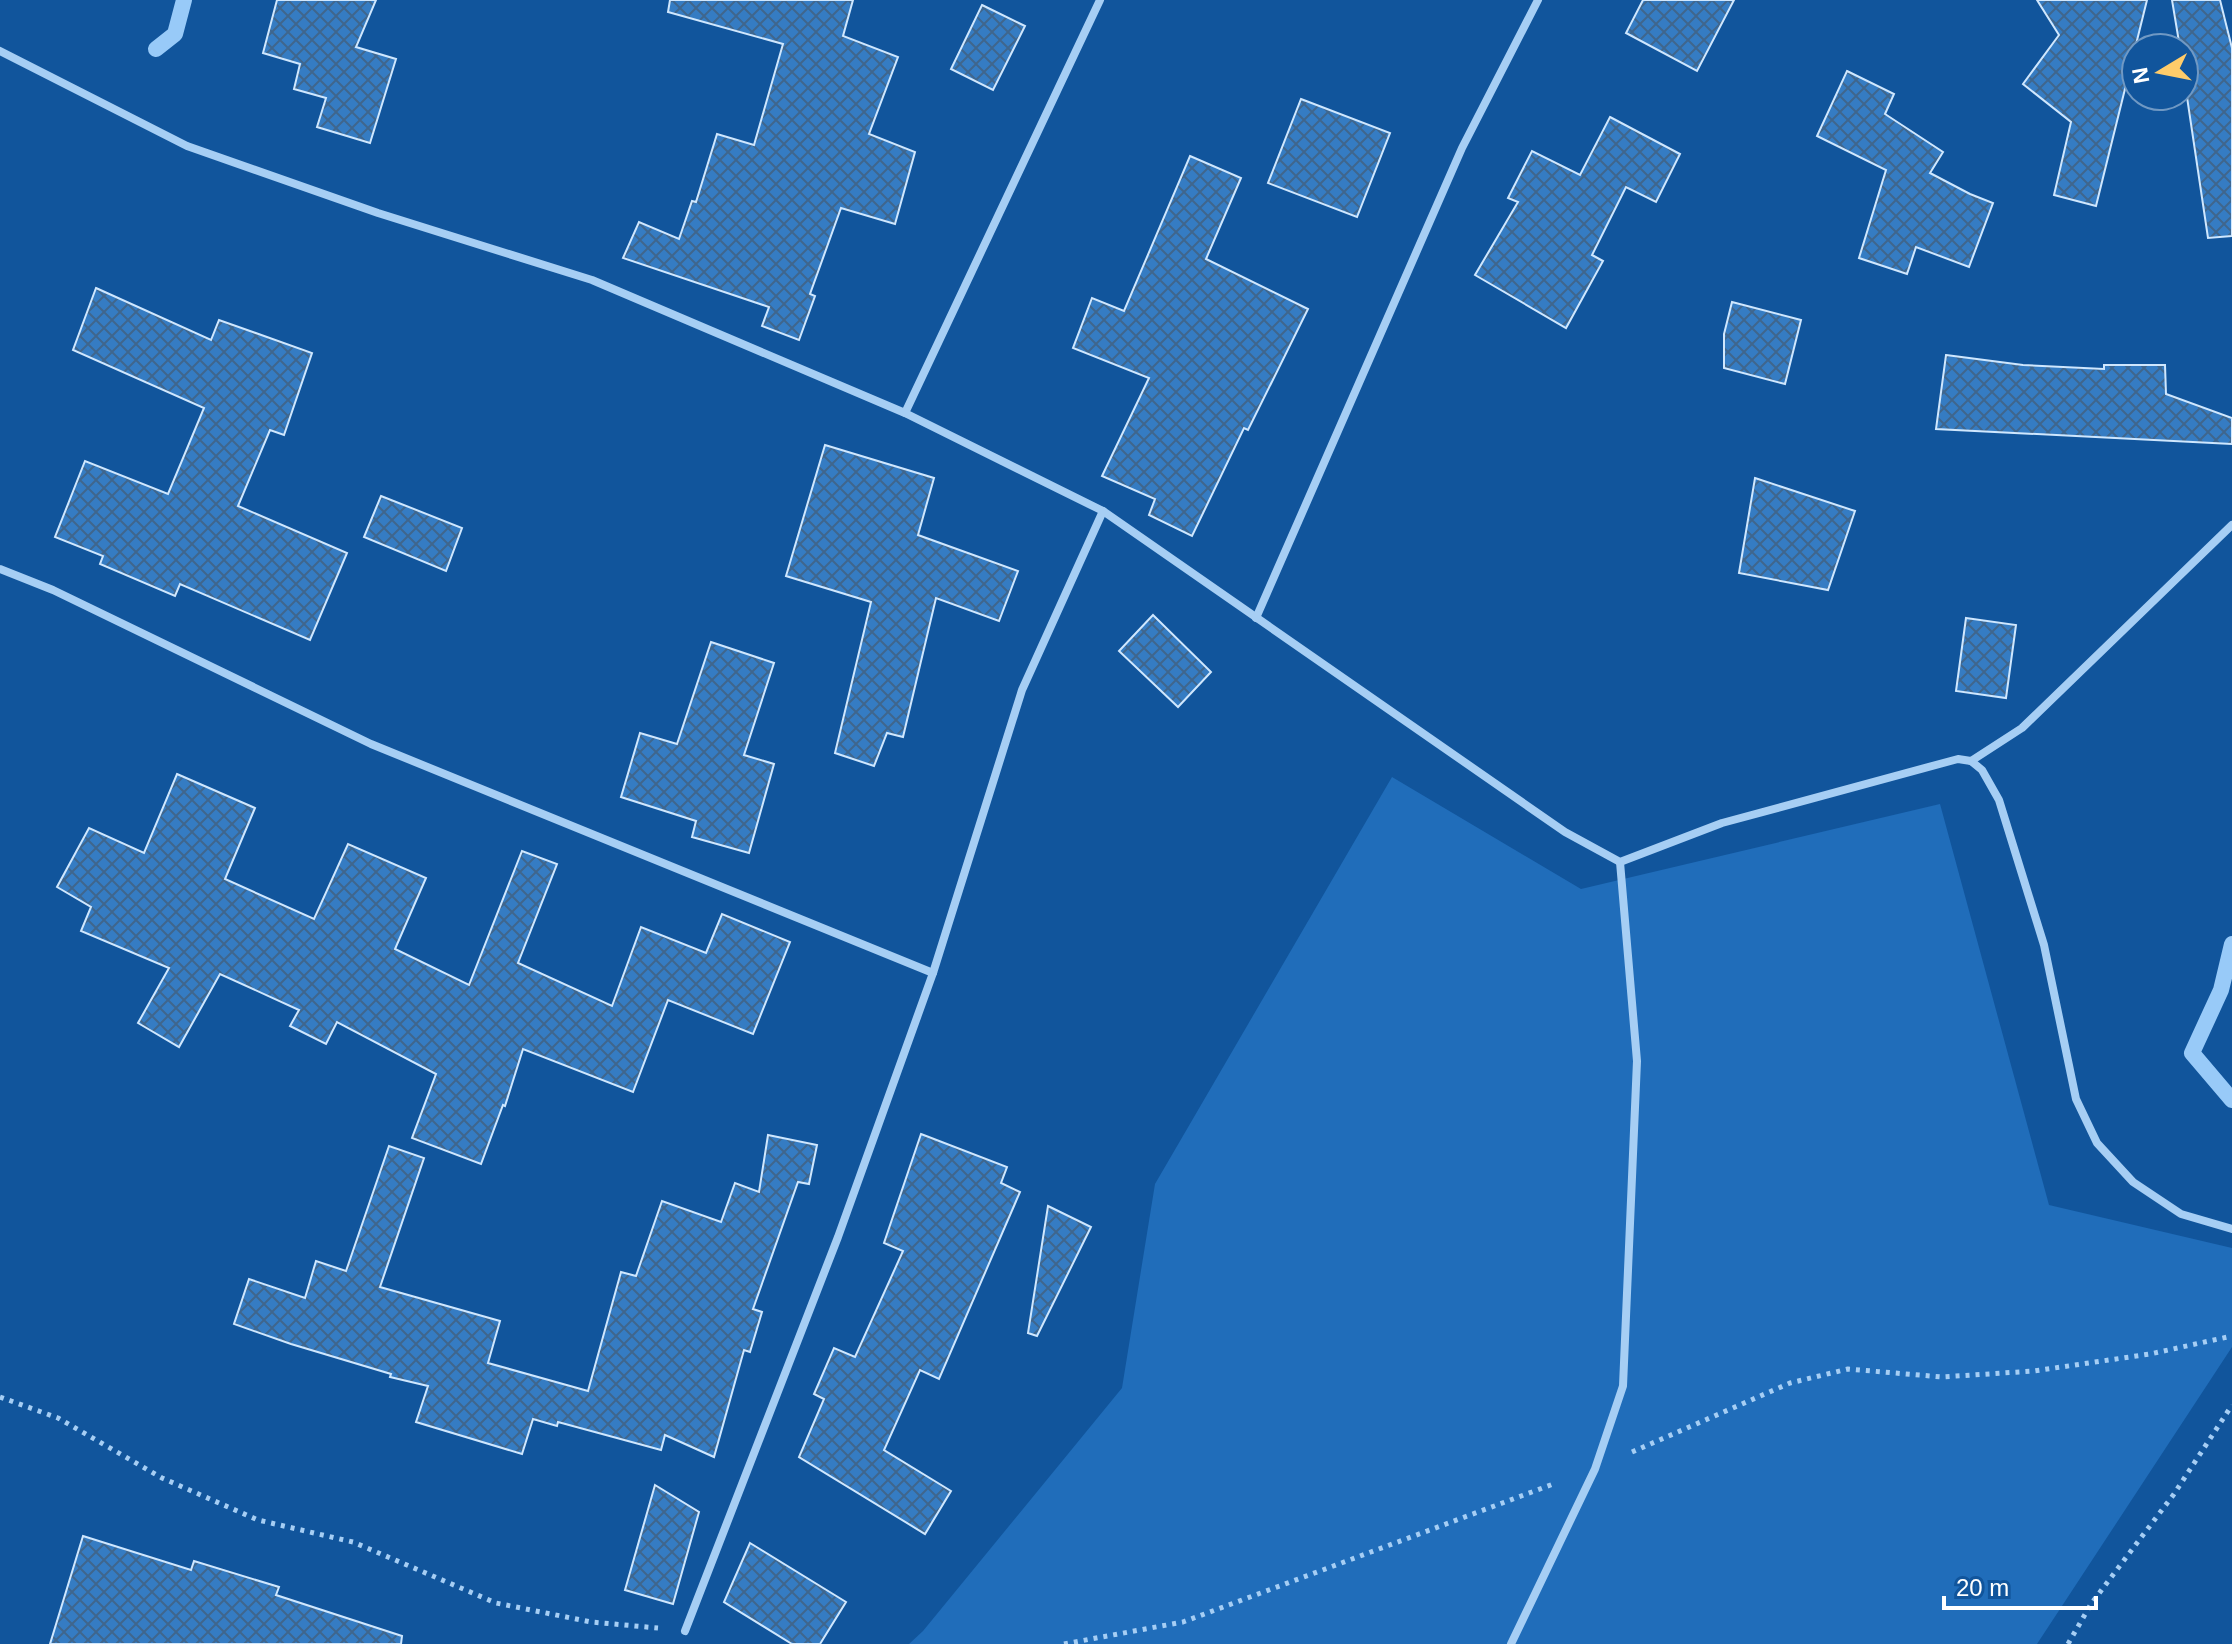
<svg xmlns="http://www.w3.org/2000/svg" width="2232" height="1644" font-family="Arial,sans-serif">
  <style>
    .green { fill: #206dba }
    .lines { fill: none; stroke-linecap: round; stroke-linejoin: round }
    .stream { stroke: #98caf8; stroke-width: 16 }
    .building { fill: url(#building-cross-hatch); stroke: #cfe7fe; stroke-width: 2 }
    .path { stroke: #a6cef4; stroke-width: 5; stroke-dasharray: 4 6; stroke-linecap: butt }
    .street { stroke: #a6cef4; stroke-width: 8 }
  </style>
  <defs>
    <pattern id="building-cross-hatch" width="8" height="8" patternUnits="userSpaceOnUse" patternTransform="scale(2)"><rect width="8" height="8" fill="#357cc3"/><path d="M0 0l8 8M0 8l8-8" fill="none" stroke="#3f668d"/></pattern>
  </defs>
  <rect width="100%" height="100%" fill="#11559c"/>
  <path class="green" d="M1392,777L1581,889L1940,804L2049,1205L2232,1248V1347L2037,1644H909L923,1631L1122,1388L1155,1184Z"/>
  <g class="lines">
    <g class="stream">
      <path d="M156,49L175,34L184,0"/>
      <path d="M2232,944L2221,990L2192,1053L2232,1100"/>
    </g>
  </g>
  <g class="building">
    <path d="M277,0H376L356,47L396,59L370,143L317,127L326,98L294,89L300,64L263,53Z"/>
    <path d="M670,0H853L843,36L898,57L869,134L915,152L895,224L841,208L810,294L815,296L799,340L762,326L769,307L623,258L639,222L679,239L692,201L696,202L717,134L754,145L783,44L668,12Z"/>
    <path d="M1643,0H1734L1697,71L1626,33Z"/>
    <path d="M2037,0H2147L2096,206L2054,195L2071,122L2023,84L2059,35Z"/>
    <path d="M2172,0H2220L2232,48V236L2208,238L2184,77V48H2180Z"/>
    <path d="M982,5L1025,26L993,90L951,69Z"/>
    <path d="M1847,71L1894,94L1885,114L1943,152L1930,173L1970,194L1993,203L1969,267L1916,247L1907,274L1859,258L1886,170L1817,136Z"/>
    <path d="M1301,99L1390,133L1357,217L1268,183Z"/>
    <path d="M1610,117L1680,154L1656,202L1626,187L1592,255L1603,261L1566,328L1475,275L1518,202L1508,198L1532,151L1580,175Z"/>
    <path d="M1190,156L1241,178L1206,259L1308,309L1248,430L1244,428L1192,536L1149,515L1155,499L1102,476L1149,378L1073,348L1092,298L1124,311Z"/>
    <path d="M96,288L211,340L219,320L312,353L284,435L270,430L238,506L347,553L310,640L180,584L175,596L100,564L103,556L55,537L85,461L168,494L204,408L73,350Z"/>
    <path d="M1732,302L1801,320L1785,384L1724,368V334Z"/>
    <path d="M1946,355L2023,365L2104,369V365H2165L2166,394L2232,418V444L1936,429Z"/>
    <path d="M825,445L934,478L918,535L1018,571L999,621L936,598L903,737L887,733L874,766L835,753L871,602L786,576Z"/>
    <path d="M1755,478L1855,511L1828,590L1739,573Z"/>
    <path d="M381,496L462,528L446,571L364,537Z"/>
    <path d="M1153,615L1211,672L1178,707L1119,651Z"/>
    <path d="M1966,618L2016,625L2006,698L1956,691Z"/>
    <path d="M711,642L774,663L744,755L774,764L749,853L692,837L696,821L621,797L640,733L677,744Z"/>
    <path d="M177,774L255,808L225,879L314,919L348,844L426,878L395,949L469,985L522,851L557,864L518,963L612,1006L641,927L706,953L722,914L790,942L753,1034L668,1000L633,1092L523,1049L505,1106L503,1105L481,1164L412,1138L436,1074L337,1022L326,1044L290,1026L299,1010L220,974L179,1047L138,1023L169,968L81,931L91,907L57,887L89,828L144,853Z"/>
    <path d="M921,1134L1007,1167L1001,1183L1020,1192L939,1379L920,1370L884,1450L951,1491L925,1534L799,1457L824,1399L814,1394L834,1348L855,1357L903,1251L884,1243Z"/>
    <path d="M768,1135L817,1145L809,1184L798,1182L753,1309L762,1312L750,1352L744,1350L714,1457L665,1435L661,1450L558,1422L557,1426L533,1419L522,1454L416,1422L428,1386L390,1377L391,1374L291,1344L234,1324L249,1279L305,1298L316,1261L346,1271L389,1146L424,1158L380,1287L500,1321L488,1363L588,1391L621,1272L636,1276L662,1201L721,1222L735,1183L759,1192Z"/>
    <path d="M1048,1206L1091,1227L1037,1336L1028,1333Z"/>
    <path d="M655,1485L699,1512L673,1604L625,1590Z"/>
    <path d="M83,1536L191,1570L194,1561L279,1587L276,1595L402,1636L401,1644H50Z"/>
    <path d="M750,1543L846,1602L820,1644H792L724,1602Z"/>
  </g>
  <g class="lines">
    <g class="path">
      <path d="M0,1397L58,1418L162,1478L258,1520L353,1542L496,1603L591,1622L658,1628"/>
      <path d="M1632,1452L1790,1383L1848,1369L1942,1377L2034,1371L2150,1354L2232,1336"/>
      <path d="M1064,1644L1183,1622L1556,1483"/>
      <path d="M2068,1644L2091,1604L2174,1494L2232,1405"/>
    </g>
    <g class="street">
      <path d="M0,51L187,146L378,213L592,280L905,413L1103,511L1565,832L1620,862L1722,823L1958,759L1971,761L1982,770L1999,800L2044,945L2076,1099L2097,1143L2133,1182L2181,1214L2232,1229"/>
      <path d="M905,413L1100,0"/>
      <path d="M0,569L53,590L371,744L933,973"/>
      <path d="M1256,618L1462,148L1538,0"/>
      <path d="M1971,761L2022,728L2232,525"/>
      <path d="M685,1631L838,1237L933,973L1022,690L1103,511"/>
      <path d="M1511,1644L1595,1469L1623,1386L1637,1061L1620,862"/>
    </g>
  </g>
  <g transform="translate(2160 72) rotate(260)"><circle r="38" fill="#11559c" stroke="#7099c4" stroke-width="2"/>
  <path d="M0-6L14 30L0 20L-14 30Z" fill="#ffcc6a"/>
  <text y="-12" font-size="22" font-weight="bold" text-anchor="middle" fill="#ffffff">N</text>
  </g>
  <path d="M1944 1596v12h152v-12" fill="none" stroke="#ffffff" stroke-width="4"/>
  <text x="1956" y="1596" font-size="24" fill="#ffffff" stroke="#11559c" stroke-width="6" paint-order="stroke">20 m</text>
</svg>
